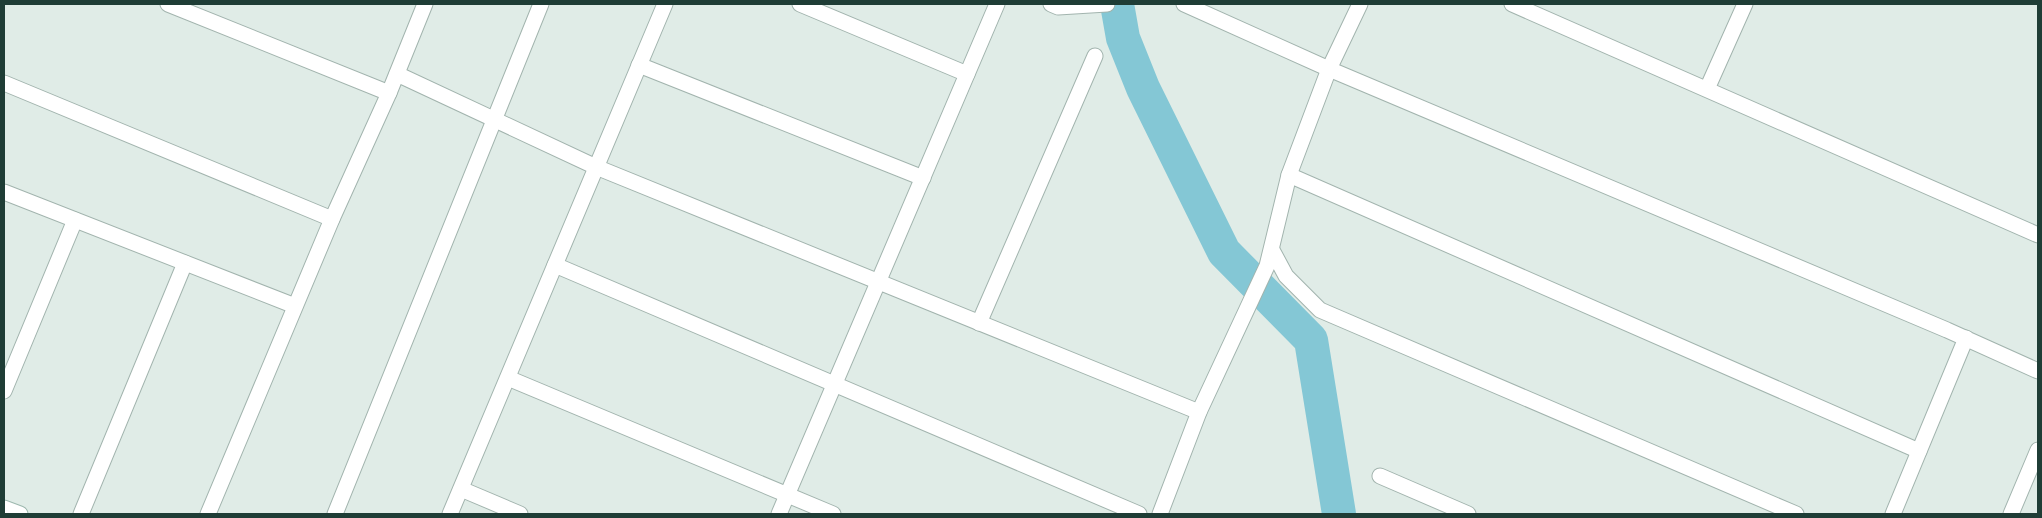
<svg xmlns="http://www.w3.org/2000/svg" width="2042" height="518" font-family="'Archivo Narrow',sans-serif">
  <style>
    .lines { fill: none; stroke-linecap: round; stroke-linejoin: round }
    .canal { stroke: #84c7d5; stroke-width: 34 }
    .street-casing { stroke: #a2b4ae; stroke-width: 17 }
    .secondary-casing { stroke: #9db8af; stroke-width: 17 }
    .street { stroke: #fff; stroke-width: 15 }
    .secondary { stroke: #fff; stroke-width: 15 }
  </style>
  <rect width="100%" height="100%" fill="#e0ece7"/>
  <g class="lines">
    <path class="canal" d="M1117,4L1123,38L1143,88L1224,252L1311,340L1339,514"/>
    <g class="street-casing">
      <g id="street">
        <path d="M168,4L389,93"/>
        <path d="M800,4L967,74"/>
        <path d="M1051,4L1058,7L1107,4"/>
        <path d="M1184,4L1329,69L1947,330L2038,371"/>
        <path d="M1512,4L2038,235"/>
        <path d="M639,65L923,178"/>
        <path d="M397,74L596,167L1199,412"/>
        <path d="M4,83L332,219"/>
        <path d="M1707,89L1745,4"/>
        <path d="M1289,175L1919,451"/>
        <path d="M4,192L295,306"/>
        <path d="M1272,250L1286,276L1320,310L1796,514"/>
        <path d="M555,265L1139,514"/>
        <path d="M979,323L1095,56"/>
        <path d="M508,378L833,514"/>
        <path d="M4,391L75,220"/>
        <path d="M1380,476L1468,514"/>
        <path d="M461,489L520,514"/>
        <path d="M81,514L185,263"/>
        <path d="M208,514L332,219L389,93L425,4"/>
        <path d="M335,514L541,4"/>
        <path d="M450,514L665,4"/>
        <path d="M779,514L997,4"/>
        <path d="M1160,514L1199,412L1267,266L1289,175L1329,69L1360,4"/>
        <path d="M1893,514L1966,338"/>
        <path d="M2011,514L2038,450"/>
      </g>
    </g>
    <g class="secondary-casing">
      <path id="secondary" d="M4,508L20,514"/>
    </g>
    <use href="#street" class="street"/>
    <use href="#secondary" class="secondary"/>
  </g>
  <rect width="2042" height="518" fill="none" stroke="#1f3d36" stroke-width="10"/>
</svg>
